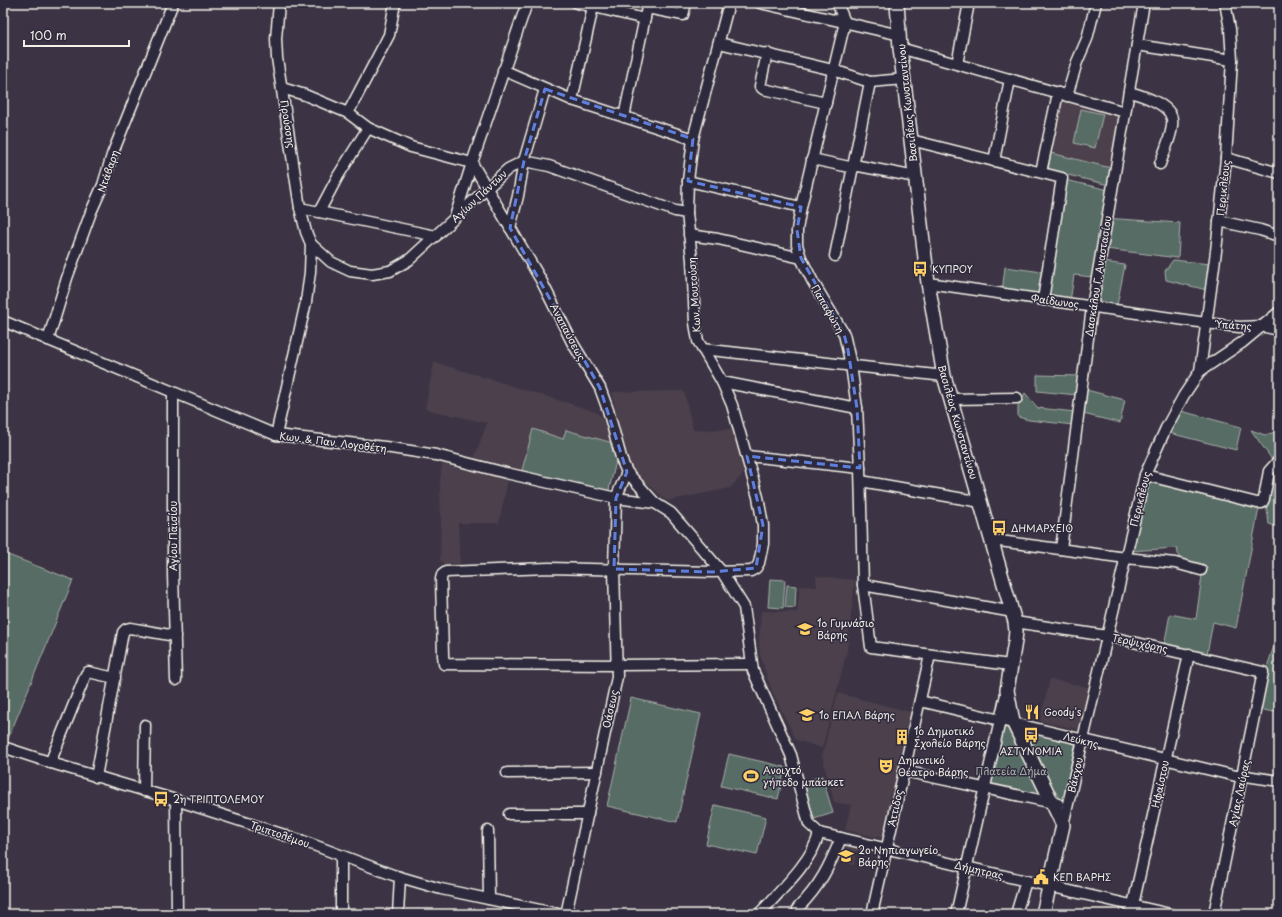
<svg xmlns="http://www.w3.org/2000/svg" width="1282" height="917" font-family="'Playpen Sans',sans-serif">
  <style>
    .built { fill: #4c414c }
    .green { fill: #586c66; stroke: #a6aea7 }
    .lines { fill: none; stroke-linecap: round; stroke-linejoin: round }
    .minor-casing { stroke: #f4f1e8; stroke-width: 13 }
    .major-casing { stroke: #f4f1e8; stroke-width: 16 }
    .minor { stroke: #2f2a3d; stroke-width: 10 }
    .major { stroke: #2f2a3d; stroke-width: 13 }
    .marked { fill: none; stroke: #5e7fdd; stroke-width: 3; stroke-dasharray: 8 5; stroke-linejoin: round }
    .labels { text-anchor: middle; stroke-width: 3; stroke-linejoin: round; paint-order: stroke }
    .street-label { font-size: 10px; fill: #f4f1e8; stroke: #2f2a3d }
    .poi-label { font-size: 10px; fill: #f4f1e8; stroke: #2f2a3d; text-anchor: start }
    .park-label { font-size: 10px; fill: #aeb5ae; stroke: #2f2a3d }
  </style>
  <rect width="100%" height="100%" fill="#3c3444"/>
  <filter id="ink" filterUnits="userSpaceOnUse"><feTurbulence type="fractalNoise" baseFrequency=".025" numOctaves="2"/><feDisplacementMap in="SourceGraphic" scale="8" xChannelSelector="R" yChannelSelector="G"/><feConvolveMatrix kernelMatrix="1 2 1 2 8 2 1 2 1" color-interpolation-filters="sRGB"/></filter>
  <g filter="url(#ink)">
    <g class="built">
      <path d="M1061,100L1119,116L1110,186L1046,172Z"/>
      <path d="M434,362L584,408L597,413L604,419L613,443L567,430L563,439L521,474L473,461L487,423L425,409Z"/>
      <path d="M684,391L693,430L734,429L746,471L730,488L667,501L634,472L624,451L612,392Z"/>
      <path d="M442,464L508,480L499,523H458L460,567H446L440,560L441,523L440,481Z"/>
      <path d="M816,576L855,580L847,651L822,748L796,740L771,689L760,655L759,645L761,611L797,612L800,586L817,587Z"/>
      <path d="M1050,679L1091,688L1081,730L1040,721Z"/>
      <path d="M838,693L914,713L885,839L845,830L851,805L834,802L822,756Z"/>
      <path d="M841,844L858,848L854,865L833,861Z"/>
    </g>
    <g class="green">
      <path d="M1081,109L1103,114L1095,148L1074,143Z"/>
      <path d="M1051,153L1111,168L1109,185L1048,170Z"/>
      <path d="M1065,180L1109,190L1104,218L1180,223L1178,258L1098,248L1097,261L1125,265L1115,315L1096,313L1101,278L1074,275L1069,309L1001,300L1005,267L1050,273Z"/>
      <path d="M1173,260L1210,264L1207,290L1166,280L1165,271Z"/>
      <path d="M1037,375L1080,376L1079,388L1125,400L1120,423L1075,412L1073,425L1029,420L1018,417V406L1025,393L1038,408L1075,412L1077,395L1037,391Z"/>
      <path d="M1181,411L1241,427L1236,450L1169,433Z"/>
      <path d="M533,429L563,439L566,430L613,443L617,457L608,494L521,474Z"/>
      <path d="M1251,430L1265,435L1279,431V527L1269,524L1266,504L1270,475L1278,468Z"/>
      <path d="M1150,480L1259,508L1236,628L1213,622L1207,654L1164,646L1170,614L1196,619L1202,576L1181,569L1177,548L1128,551Z"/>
      <path d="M3,553L73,580L6,744L3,743Z"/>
      <path d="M770,579L785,580L783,608L768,607Z"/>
      <path d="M787,585L796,586L795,608L785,607Z"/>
      <path d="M1279,631V713L1258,709L1266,670Z"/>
      <path d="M631,698L701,714L677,822L607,806Z"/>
      <path d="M1003,724L1011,726L1041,795L988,786Z"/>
      <path d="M1027,729L1076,741L1063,801L1057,799Z"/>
      <path d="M729,754L785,767L778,799L721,786Z"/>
      <path d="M822,776L833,813L814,819L803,782Z"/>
      <path d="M715,805L766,817L757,855L706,844Z"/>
    </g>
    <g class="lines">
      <g class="minor-casing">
        <g id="minor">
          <path d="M577,3L645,19"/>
          <path d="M729,3L693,139L688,181L687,213L692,260L695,323L698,341L722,382L732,405L758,497L763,525V544L759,563L756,568L751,571L712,572L549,568L446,572L442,575L441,579L443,655L444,664L617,665L751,664"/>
          <path d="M760,3L900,35"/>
          <path d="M837,3L845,22L801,207L797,230V245L801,258L813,282L844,334L851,365L857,408L860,468L863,585L871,647L1010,665"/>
          <path d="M647,8L683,15L686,3"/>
          <path d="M719,43L833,70L870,82L904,79"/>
          <path d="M1137,45L1232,60"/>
          <path d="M900,48L1125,112"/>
          <path d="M767,53L760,86L763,89L826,103"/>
          <path d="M957,64L969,3"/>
          <path d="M503,70L572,100L693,139"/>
          <path d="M282,88L305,95L348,113L368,128L411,147L472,163L541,280L572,342L600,388L608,410L622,461L627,472L655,503L671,513L722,572L744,607L753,671L791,755L809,824L819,833"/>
          <path d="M1129,92C1141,95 1170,104 1172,119C1174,131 1164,152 1160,164"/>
          <path d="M1067,96L1077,62L1087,39L1096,3"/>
          <path d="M572,100L593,7"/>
          <path d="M348,113L389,35L395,3"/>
          <path d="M624,117L648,3"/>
          <path d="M911,140L1062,178L1043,300"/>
          <path d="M1226,158L1279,173"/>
          <path d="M812,159L854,168"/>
          <path d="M994,161L1010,79"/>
          <path d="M854,165L916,177"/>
          <path d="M1041,172L1058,93"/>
          <path d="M688,181L801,207"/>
          <path d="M300,208L436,236"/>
          <path d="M319,212L338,176L368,128"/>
          <path d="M455,217L472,163L527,3"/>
          <path d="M1219,221L1260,230L1279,236"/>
          <path d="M510,228L518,196L524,161L545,89"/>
          <path d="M689,235L718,239L801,258"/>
          <path d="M311,244L331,262L350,271L372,274L390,271L409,260L508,169L524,161L549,166L675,211L687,213"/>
          <path d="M835,256L870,82"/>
          <path d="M928,283L1206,323L1239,327L1261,326L1279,330"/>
          <path d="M3,321L276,435L385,447L436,455L506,473L616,498L655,503"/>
          <path d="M48,340L67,278L91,212L103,185L112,155L173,3"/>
          <path d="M702,349L944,376"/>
          <path d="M1200,371L1216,251L1226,158L1232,60L1230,29L1225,3"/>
          <path d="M722,382L857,408"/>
          <path d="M173,393V574L176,680"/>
          <path d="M951,399L1017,398"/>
          <path d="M276,435L306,302L310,272L311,244L306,232L300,208L277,58L276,39L279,3"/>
          <path d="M747,456L860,468"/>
          <path d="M1145,475L1257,503H1262L1264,499L1269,471L1279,460"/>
          <path d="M861,481L981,502"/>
          <path d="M992,540L1126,558L1175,563L1201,570"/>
          <path d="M1061,549L1092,307L1144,3"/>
          <path d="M863,585L1013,612"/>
          <path d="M1015,622L1107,636L1263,672L1214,914"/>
          <path d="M920,701L1236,776H1246L1279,781"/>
          <path d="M3,747L58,765L176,800L303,841L393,875L441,889L559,914"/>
          <path d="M50,763L86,674L88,672L115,678"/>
          <path d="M904,771L1058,804"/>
          <path d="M507,773L597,772"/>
          <path d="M96,777L123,632L126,629L130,628L175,636"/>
          <path d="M144,791L145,725"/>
          <path d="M176,800L177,914"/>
          <path d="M509,814H588"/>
          <path d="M1063,825L1145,475L1166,428L1184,395L1200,371L1243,342L1279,312"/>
          <path d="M488,831L489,899"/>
          <path d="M819,833L1170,914"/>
          <path d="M341,856V914"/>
          <path d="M798,908C820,886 829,867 841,838"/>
          <path d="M398,914L400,877"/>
          <path d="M564,914L567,910L617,677L614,569L616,498L627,472"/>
          <path d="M759,914C778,893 813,861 819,833"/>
          <path d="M872,914L930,655"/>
          <path d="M956,914L1006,694"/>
          <path d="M1016,914L1026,881"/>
          <path d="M1129,914L1133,905L1189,654"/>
        </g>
      </g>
      <g class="major-casing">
        <path id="major" d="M897,3L900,48L928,283L944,376L1015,622L1016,631L1015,641L1007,690L1013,722L1063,825L1043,914"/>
      </g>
      <use href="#minor" class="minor"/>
      <use href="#major" class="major"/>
    </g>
  </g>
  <path class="marked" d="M545,89L693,139L688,181L801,207L797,230L801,258L844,334L848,350L857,408L860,468L747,456L763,525L756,568L712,572L614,569L616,498L627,472L600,388L510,228L524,161Z"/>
  <defs>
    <g id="bus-bare" transform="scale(1.2)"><path d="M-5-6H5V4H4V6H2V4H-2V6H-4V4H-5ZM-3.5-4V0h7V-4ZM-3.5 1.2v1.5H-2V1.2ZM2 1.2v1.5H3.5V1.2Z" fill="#ffd166" stroke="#2f2a3d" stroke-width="2.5" paint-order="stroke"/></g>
    <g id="school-bare" transform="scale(1.2)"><path d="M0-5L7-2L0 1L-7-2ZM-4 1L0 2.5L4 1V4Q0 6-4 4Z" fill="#ffd166" stroke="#2f2a3d" stroke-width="2.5" paint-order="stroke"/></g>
    <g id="restaurant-bare" transform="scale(1.2)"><path d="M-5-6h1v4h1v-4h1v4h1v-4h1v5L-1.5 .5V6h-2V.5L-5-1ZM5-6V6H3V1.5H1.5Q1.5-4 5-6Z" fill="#ffd166" stroke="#2f2a3d" stroke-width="2.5" paint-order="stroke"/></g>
    <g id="building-bare" transform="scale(1.2)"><path d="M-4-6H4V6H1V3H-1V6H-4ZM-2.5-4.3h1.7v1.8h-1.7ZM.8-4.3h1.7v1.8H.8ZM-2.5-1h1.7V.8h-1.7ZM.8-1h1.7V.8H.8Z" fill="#ffd166" stroke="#2f2a3d" stroke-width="2.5" paint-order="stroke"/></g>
    <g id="theatre-bare" transform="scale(1.2)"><path d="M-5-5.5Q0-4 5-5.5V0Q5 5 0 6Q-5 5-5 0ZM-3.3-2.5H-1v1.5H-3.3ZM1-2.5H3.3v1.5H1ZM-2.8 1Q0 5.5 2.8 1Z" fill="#ffd166" stroke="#2f2a3d" stroke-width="2.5" paint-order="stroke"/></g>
    <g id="stadium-bare" transform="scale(1.2)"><path d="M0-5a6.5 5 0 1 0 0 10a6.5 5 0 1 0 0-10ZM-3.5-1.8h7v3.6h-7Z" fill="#ffd166" stroke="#2f2a3d" stroke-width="2.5" paint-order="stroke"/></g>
    <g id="civic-bare" transform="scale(1.2)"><path d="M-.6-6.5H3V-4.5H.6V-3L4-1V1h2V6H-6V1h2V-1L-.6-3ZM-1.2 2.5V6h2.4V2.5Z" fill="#ffd166" stroke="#2f2a3d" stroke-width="2.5" paint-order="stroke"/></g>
  </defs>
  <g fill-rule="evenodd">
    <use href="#bus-bare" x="920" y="269"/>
    <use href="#bus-bare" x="999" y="528"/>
    <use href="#school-bare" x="805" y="629"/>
    <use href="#restaurant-bare" x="1032" y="712"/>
    <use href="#school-bare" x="807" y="715"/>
    <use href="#bus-bare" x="1031" y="735"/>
    <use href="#building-bare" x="902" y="737"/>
    <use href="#theatre-bare" x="886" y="766"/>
    <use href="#stadium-bare" x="751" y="776"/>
    <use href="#bus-bare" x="161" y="799"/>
    <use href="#school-bare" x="846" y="856"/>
    <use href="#civic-bare" x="1041" y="877"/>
  </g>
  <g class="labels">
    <g class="street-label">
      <text transform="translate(907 103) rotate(-96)" y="4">Βασιλέως Κωνσταντίνου</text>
      <text transform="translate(288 124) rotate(81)" y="4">Προύσσης</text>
      <text transform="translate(108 171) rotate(-71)" y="4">Ντάβαρη</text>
      <text transform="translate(1223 188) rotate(-84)" y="4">Περικλέους</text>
      <text transform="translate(479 196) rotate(-43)" y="4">Αγίων Πάντων</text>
      <text transform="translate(1098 276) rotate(-81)" y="4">Δασκάλου Γ. Αναστασίου</text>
      <text transform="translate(694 295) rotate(-94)" y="4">Κων. Μουτούση</text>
      <text transform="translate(1055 301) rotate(8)" y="4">Φαίδωνος</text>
      <text transform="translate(828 309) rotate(60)" y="4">Παπαφώτη</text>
      <text transform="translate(1234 325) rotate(4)" y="4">Ύπάτης</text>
      <text transform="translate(568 332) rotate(62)" y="4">Αναπαύσεως</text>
      <text transform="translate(958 422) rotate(74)" y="4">Βασιλέως Κωνσταντίνου</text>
      <text transform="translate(333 442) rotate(7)" y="4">Κων. &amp; Παν. Λογοθέτη</text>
      <text transform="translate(1140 499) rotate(-76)" y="4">Περικλέους</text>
      <text transform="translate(173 536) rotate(-90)" y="4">Αγίου Παϊσίου</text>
      <text transform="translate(1140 643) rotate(12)" y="4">Τερψιχόρης</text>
      <text transform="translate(610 709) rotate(-78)" y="4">Οάσεως</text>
      <text transform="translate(1081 740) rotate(14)" y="4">Λεύκης</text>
      <text transform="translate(1075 775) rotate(-77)" y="4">Βάκχου</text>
      <text transform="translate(1160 784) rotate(-78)" y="4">Ηφαίστου</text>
      <text transform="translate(1239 793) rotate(-78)" y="4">Αγίας Λαύρας</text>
      <text transform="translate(895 808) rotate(-78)" y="4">Άττιδος</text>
      <text transform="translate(280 834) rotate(19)" y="4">Τριπτολέμου</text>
      <text transform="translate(979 870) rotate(13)" y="4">Δήμητρας</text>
    </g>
    <g class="poi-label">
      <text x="932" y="273">ΚΥΠΡΟΥ</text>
      <text x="1011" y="532">ΔΗΜΑΡΧΕΙΟ</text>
      <text x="817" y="627">1ο Γυμνάσιο<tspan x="817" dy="12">Βάρης</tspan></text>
      <text x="1044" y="716">Goody's</text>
      <text x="819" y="719">1ο ΕΠΑΛ Βάρης</text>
      <text x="914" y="735">1ο Δημοτικό<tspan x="914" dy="12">Σχολείο Βάρης</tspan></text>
      <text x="1031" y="755" text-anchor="middle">ΑΣΤΥΝΟΜΙΑ</text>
      <text x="898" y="764">Δημοτικό<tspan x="898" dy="12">Θέατρο Βάρης</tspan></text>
      <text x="763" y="774">Ανοιχτό<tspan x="763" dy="12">γήπεδο μπάσκετ</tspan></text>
      <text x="173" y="803">2η ΤΡΙΠΤΟΛΕΜΟΥ</text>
      <text x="858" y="854">2ο Νηπιαγωγείο<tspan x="858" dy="12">Βάρης</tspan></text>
      <text x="1053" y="881">ΚΕΠ ΒΑΡΗΣ</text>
    </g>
    <g class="park-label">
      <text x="1011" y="775">Πλατεία Δήμα</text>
    </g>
  </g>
  <rect width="1282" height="917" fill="none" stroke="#2f2a3d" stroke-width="16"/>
  <rect x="8" y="8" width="1266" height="901" fill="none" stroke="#f4f1e8" stroke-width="1.5" filter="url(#ink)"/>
  <path d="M24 40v6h105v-6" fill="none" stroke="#f4f1e8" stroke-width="2"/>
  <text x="30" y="40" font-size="12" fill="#f4f1e8" stroke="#2f2a3d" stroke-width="3" paint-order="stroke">100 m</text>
</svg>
